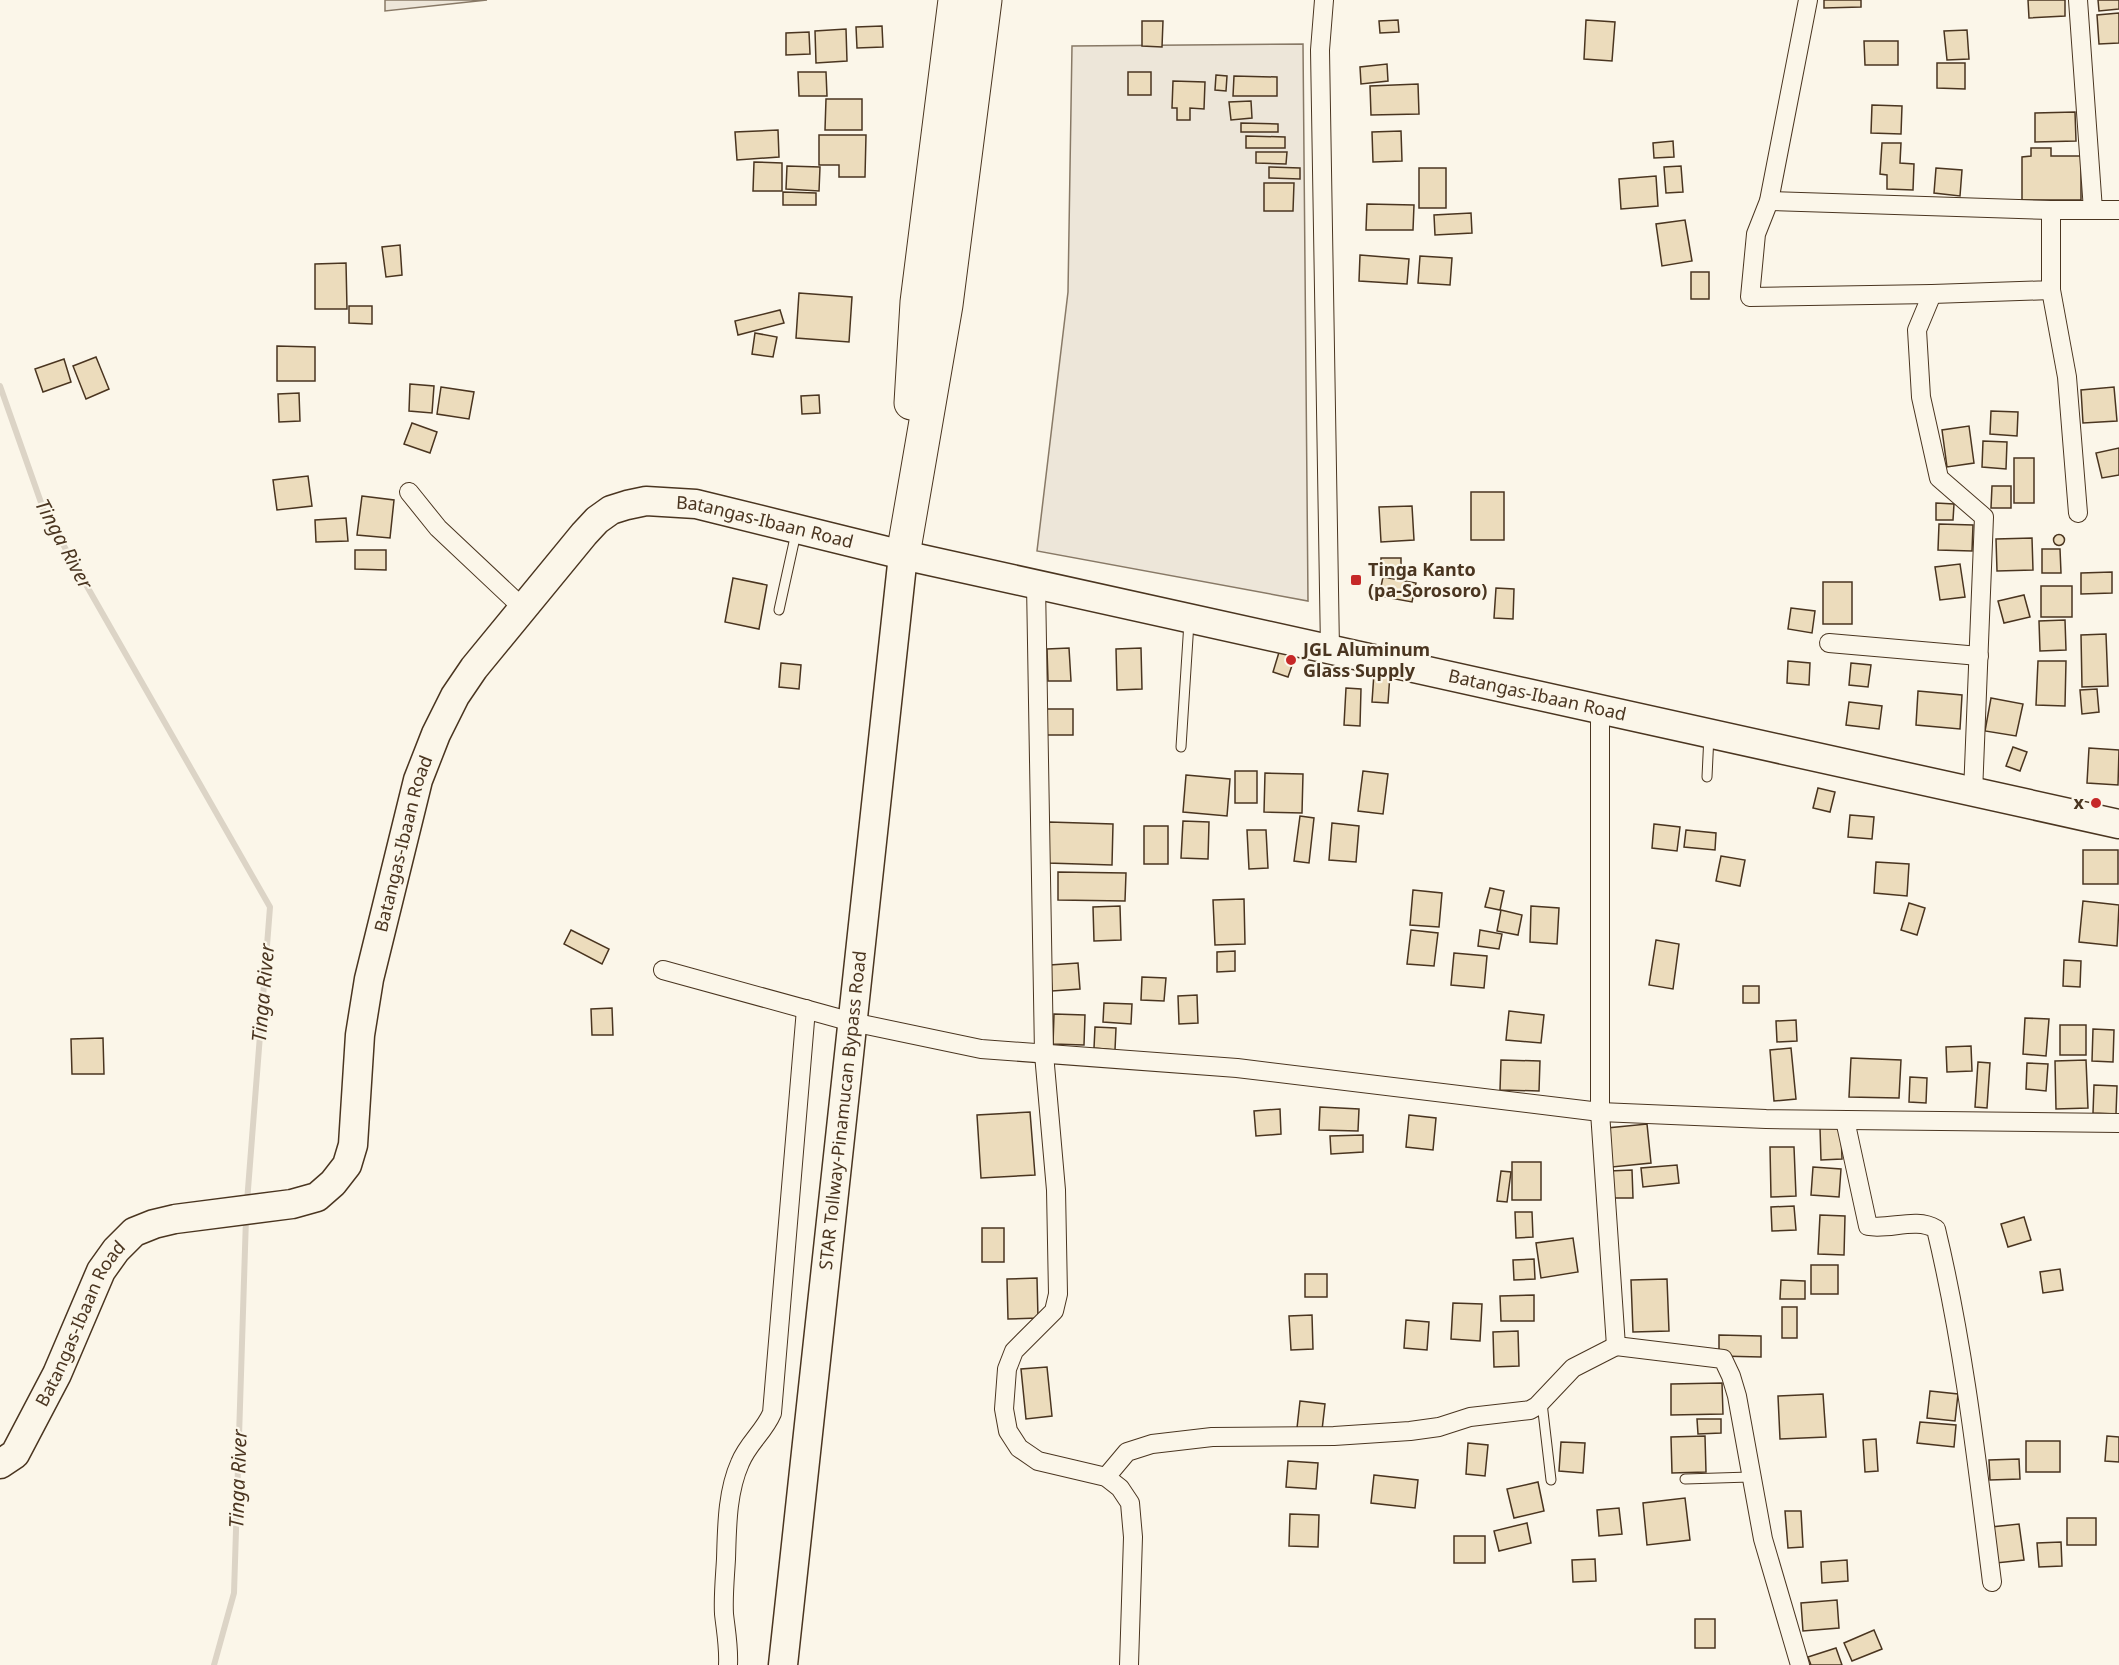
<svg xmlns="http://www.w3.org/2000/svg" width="2119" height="1665" font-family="'Noto Sans',sans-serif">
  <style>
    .green { fill: #ede6d9; stroke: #887966; stroke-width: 1.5 }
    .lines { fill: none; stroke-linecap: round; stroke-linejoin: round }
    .stream { stroke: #dcd4c6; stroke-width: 6 }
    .building { fill: #ecdcbc; stroke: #4a3520; stroke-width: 1.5 }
    .lane-casing { stroke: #4a3520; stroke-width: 11 }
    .street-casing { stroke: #4a3520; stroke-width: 20 }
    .primary-casing { stroke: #4a3520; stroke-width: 31 }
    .highway-casing { stroke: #4a3520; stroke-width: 35 }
    .lane { stroke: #fbf6e9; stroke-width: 9 }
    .street { stroke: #fbf6e9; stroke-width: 18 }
    .primary { stroke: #fbf6e9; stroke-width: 28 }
    .highway { stroke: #fbf6e9; stroke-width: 33 }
    .poi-dot { fill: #c62828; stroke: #fbf6e9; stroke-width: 2 }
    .labels { text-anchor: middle; stroke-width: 4.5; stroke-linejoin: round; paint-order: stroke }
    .street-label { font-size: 18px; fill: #4a3520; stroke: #fbf6e9 }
    .poi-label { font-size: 18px; font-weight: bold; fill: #4a3520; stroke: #fbf6e9; text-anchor: start }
    .water-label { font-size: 20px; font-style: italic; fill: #4a3520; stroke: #fbf6e9 }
  </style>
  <rect width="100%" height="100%" fill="#fbf6e9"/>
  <g class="green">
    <path d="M385,0H487L385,11Z"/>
    <path d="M1303,44L1308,601L1037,551L1068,292L1072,46Z"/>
  </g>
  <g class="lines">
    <g class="stream">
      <path d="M0,386L44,511L270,907L247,1202"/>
      <path d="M214,1665L234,1593L246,1218"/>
    </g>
  </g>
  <g class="building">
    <path d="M1824,0H1861V7L1824,8Z"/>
    <path d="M2028,0H2065V16L2029,18Z"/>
    <path d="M2098,0H2119V9L2099,11Z"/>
    <path d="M2119,13V43L2099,44L2097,15Z"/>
    <path d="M1398,20L1399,32L1380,33L1379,21Z"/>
    <path d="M1586,20L1615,22L1612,61L1584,59Z"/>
    <path d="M1142,21H1163L1162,47L1142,46Z"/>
    <path d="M882,26L883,47L857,48L856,27Z"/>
    <path d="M846,29L847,61L816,63L815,31Z"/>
    <path d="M1967,30L1969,59L1947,60L1944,31Z"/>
    <path d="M809,32L810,54L786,55V33Z"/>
    <path d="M1864,41H1898V65H1865Z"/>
    <path d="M1937,63H1965V89L1937,88Z"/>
    <path d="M1387,64L1388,81L1361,84L1360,67Z"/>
    <path d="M798,72H826L827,96H799Z"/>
    <rect x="1128" y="72" width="23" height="23"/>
    <path d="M1216,75L1227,76L1226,91L1215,90Z"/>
    <path d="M1234,76L1277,77V96H1233Z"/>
    <path d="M1173,81L1205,82L1204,109L1190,108V120H1177V108H1172Z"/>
    <path d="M1418,84L1419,114L1371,115L1370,86Z"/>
    <path d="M826,99H862V130H825Z"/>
    <path d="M1251,101L1252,118L1231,120L1229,102Z"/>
    <path d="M1872,105L1902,106L1901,134L1871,133Z"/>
    <path d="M2075,112L2076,141L2035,142V113Z"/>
    <path d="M1241,123L1278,124V132H1241Z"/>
    <path d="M778,130L779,157L737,160L735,132Z"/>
    <path d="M1401,131L1402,161L1373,162L1372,132Z"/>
    <path d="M819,135H866L865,177H839V165H819Z"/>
    <path d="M1246,136L1285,137V148H1246Z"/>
    <path d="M1673,141L1674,157L1654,158L1653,143Z"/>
    <path d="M1882,143H1901L1900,163L1914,164L1913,190L1887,189V175L1880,174Z"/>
    <path d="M2031,148H2051V156H2081V200H2022V157L2031,156Z"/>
    <path d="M1256,152H1287L1286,164L1256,163Z"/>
    <path d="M754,162L782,163V191H753Z"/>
    <path d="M787,166L820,167L819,191L786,189Z"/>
    <path d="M1681,166L1683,192L1666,193L1664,167Z"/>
    <path d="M1269,167L1300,168V179L1269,178Z"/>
    <rect x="1419" y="168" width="27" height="40"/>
    <path d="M1936,168L1962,170L1960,196L1934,193Z"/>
    <path d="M1656,176L1658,206L1621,209L1619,179Z"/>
    <path d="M1264,183H1294L1293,211H1264Z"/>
    <path d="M783,192L816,193V205H783Z"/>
    <path d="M1367,204L1414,205L1413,230H1366Z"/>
    <path d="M1471,213L1472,233L1435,235L1434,215Z"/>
    <path d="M1685,220L1692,261L1662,266L1656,224Z"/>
    <path d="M400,245L402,275L386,277L382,247Z"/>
    <path d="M1360,255L1409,259L1407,284L1359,281Z"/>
    <path d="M1420,256L1452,258L1450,285L1418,283Z"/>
    <path d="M346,263L347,309H315V264Z"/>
    <rect x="1691" y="272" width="18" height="27"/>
    <path d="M799,293L852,297L849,342L796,338Z"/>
    <path d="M349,306H372V324L349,323Z"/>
    <path d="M780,310L784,323L738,335L735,321Z"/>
    <path d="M755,333L777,337L773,357L752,354Z"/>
    <path d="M277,346L315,347V381H277Z"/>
    <path d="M96,357L109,389L86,399L73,366Z"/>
    <path d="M64,359L71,382L43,392L35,369Z"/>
    <path d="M410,384L434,386L432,413L409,411Z"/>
    <path d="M441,387L474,392L469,419L437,414Z"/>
    <path d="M2114,387L2117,421L2083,423L2081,390Z"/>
    <path d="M299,393L300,421L279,422L278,394Z"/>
    <path d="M819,395L820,413L802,414L801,396Z"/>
    <path d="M1991,411L2018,412L2017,436L1990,434Z"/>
    <path d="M412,423L437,432L430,453L404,444Z"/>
    <path d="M1969,426L1974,463L1947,467L1942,430Z"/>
    <path d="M1983,441L2007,442L2006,469L1982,467Z"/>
    <path d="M2119,448V475L2102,478L2096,453Z"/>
    <rect x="2014" y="458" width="20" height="45"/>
    <path d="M308,476L312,506L277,510L273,480Z"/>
    <path d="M1992,486H2011V508H1991Z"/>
    <rect x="1471" y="492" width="33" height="48"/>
    <path d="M362,496L394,500L390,538L357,535Z"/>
    <path d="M1936,503L1954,504L1953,520H1936Z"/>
    <path d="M1412,506L1414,540L1381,542L1379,507Z"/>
    <path d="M346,518L348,541L316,542L315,520Z"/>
    <path d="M1939,524L1973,525L1972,551L1938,550Z"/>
    <circle cx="2059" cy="540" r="5.5"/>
    <path d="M2032,538L2033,570L1997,571L1996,539Z"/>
    <path d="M2042,549H2060L2061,573H2042Z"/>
    <path d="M355,550H386V570L355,569Z"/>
    <rect x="1381" y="558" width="20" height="16"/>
    <path d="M1960,564L1965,597L1940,600L1935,567Z"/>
    <path d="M2112,572V593L2081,594V573Z"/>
    <path d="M1383,577L1416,583L1412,602L1379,596Z"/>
    <path d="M733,578L767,585L759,629L725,622Z"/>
    <rect x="1823" y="582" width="29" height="42"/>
    <rect x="2041" y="586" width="31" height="31"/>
    <path d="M1496,588L1514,589L1513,619L1494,618Z"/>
    <path d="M2024,595L2030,617L2004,623L1998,601Z"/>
    <path d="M1791,608L1815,611L1812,633L1788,629Z"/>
    <path d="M2065,620L2066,650L2040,651L2039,621Z"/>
    <path d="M2106,634L2108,686L2082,687L2081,635Z"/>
    <path d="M1069,648L1071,681H1048L1047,649Z"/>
    <path d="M1141,648L1142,689L1117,690L1116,649Z"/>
    <path d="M1280,649L1296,654L1288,677L1273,672Z"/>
    <path d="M1788,661L1810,663L1809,685L1787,683Z"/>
    <path d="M2038,661H2066L2065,706L2036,705Z"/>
    <path d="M781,663L801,665L799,689L779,687Z"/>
    <path d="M1851,663L1871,665L1868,687L1849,685Z"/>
    <path d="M1374,673L1390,674L1388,703L1372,702Z"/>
    <path d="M1346,688L1361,689L1360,726L1344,725Z"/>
    <path d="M2097,689L2099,712L2082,714L2080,690Z"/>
    <path d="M1918,691L1962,695L1960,729L1916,725Z"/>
    <path d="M1991,698L2023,704L2016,736L1985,731Z"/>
    <path d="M1849,702L1882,706L1879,729L1846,725Z"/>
    <rect x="1047" y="709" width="26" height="26"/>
    <path d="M2013,747L2027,752L2020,771L2006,766Z"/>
    <path d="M2089,748L2119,750L2118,785L2087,783Z"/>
    <rect x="1235" y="771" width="22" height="32"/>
    <path d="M1363,771L1388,774L1383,814L1358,811Z"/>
    <path d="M1265,773L1303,774L1302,813L1264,812Z"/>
    <path d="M1186,775L1230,779L1227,816L1183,812Z"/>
    <path d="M1818,788L1835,792L1830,812L1813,808Z"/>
    <path d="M1850,815L1874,817L1872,839L1848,837Z"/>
    <path d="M1300,816L1314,818L1309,863L1294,861Z"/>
    <path d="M1183,821L1209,822L1208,859L1181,858Z"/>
    <path d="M1049,822L1113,824L1112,865L1047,863Z"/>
    <path d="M1332,823L1359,826L1356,862L1329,860Z"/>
    <path d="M1654,824L1680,827L1677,851L1652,848Z"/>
    <rect x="1144" y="826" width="24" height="38"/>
    <path d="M1247,830H1266L1268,868L1249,869Z"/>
    <path d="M1686,830L1716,833L1715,850L1684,847Z"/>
    <rect x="2083" y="850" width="35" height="34"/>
    <path d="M1721,856L1745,860L1740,886L1716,881Z"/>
    <path d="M1876,862L1909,864L1907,896L1874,893Z"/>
    <path d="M1058,872L1126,873L1125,901L1058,900Z"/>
    <path d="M1490,888L1504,891L1500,910L1485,907Z"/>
    <path d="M1413,890L1442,893L1439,927L1410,925Z"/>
    <path d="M1244,899L1245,944L1215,945L1213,900Z"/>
    <path d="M2083,901L2119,905L2117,946L2079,942Z"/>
    <path d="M1909,903L1925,908L1917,935L1901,930Z"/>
    <path d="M1120,906L1121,940L1094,941L1093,907Z"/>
    <path d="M1531,906L1559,908L1557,944L1530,942Z"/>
    <path d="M1501,910L1522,915L1518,935L1497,931Z"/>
    <path d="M571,930L609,949L602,964L564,944Z"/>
    <path d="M1411,930L1438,933L1434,966L1407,964Z"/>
    <path d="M1480,930L1502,934L1499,949L1478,946Z"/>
    <path d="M1656,940L1679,944L1673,989L1649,985Z"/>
    <path d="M1235,951V971L1217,972V952Z"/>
    <path d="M1454,953L1487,956L1484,988L1451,985Z"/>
    <path d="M2064,960L2081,961L2080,987L2063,986Z"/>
    <path d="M1078,963L1080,989L1052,991L1050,965Z"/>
    <path d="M1142,977L1166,978L1164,1001L1141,1000Z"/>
    <rect x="1743" y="986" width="16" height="17"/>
    <path d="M1197,995L1198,1023L1179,1024L1178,996Z"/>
    <path d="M1104,1003L1132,1004L1131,1024L1103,1022Z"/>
    <path d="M612,1008L613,1035H592L591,1009Z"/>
    <path d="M1509,1011L1544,1015L1541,1043L1506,1040Z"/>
    <path d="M1054,1014L1085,1015L1084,1045L1053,1044Z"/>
    <path d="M2025,1018L2049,1019L2046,1056L2023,1054Z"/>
    <path d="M1796,1020L1797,1041L1777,1042L1776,1021Z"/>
    <rect x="2060" y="1025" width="26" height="30"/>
    <path d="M1095,1027L1116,1028L1115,1050L1094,1048Z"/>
    <path d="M2093,1029L2114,1030L2113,1062L2092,1061Z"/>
    <path d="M103,1038L104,1074H72L71,1039Z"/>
    <path d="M1971,1046L1972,1071L1947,1072L1946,1047Z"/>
    <path d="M1791,1048L1796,1099L1774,1101L1770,1050Z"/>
    <path d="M1851,1058L1901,1060L1899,1098L1849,1097Z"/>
    <path d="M1501,1060L1540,1061L1539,1091L1500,1090Z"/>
    <path d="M2086,1060L2088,1108L2056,1109L2055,1061Z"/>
    <path d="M1978,1062L1990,1063L1987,1108L1975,1107Z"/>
    <path d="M2027,1063L2048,1064L2046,1091L2026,1089Z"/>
    <path d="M1910,1077L1927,1078L1926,1103L1909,1102Z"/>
    <path d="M2094,1085L2117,1086L2116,1114L2093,1113Z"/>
    <path d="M1320,1107L1359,1109L1358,1131L1319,1130Z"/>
    <path d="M1280,1109L1281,1134L1256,1136L1254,1111Z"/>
    <path d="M1030,1112L1035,1175L981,1178L977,1115Z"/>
    <path d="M1409,1115L1436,1118L1433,1150L1406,1147Z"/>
    <path d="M1647,1124L1651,1163L1612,1167L1607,1128Z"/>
    <path d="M1820,1128H1841L1842,1159L1821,1160Z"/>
    <path d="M1363,1135V1152L1331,1154L1330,1136Z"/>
    <path d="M1770,1147H1794L1796,1196L1771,1197Z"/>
    <rect x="1512" y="1162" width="29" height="38"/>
    <path d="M1677,1165L1679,1183L1643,1187L1641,1168Z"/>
    <path d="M1813,1167L1841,1169L1839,1197L1811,1195Z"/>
    <path d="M1632,1170L1633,1198H1610L1609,1171Z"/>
    <path d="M1501,1171L1511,1172L1507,1202L1497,1201Z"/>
    <path d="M1794,1206L1796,1230L1772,1231L1771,1207Z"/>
    <path d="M1515,1212H1532L1533,1237L1516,1238Z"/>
    <path d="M1820,1215L1845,1216L1844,1255L1818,1254Z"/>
    <path d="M2024,1217L2031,1240L2008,1247L2001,1224Z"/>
    <rect x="982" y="1228" width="22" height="34"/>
    <path d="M1573,1238L1578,1272L1541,1278L1536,1243Z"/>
    <path d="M1534,1259L1535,1279L1514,1280L1513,1260Z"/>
    <rect x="1811" y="1265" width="27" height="29"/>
    <path d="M2060,1269L2063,1290L2043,1293L2040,1272Z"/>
    <rect x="1305" y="1274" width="22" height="23"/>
    <path d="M1037,1278L1038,1318L1008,1319L1007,1279Z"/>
    <path d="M1667,1279L1669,1331L1633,1332L1631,1280Z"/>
    <path d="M1781,1280L1805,1281V1299H1780Z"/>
    <path d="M1534,1295V1321H1501L1500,1296Z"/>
    <path d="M1453,1303L1482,1304L1480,1341L1451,1339Z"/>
    <rect x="1782" y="1307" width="15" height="31"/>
    <path d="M1312,1315L1313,1349L1291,1350L1289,1316Z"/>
    <path d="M1406,1320L1429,1322L1427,1350L1404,1348Z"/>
    <path d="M1518,1331L1519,1366L1494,1367L1493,1332Z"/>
    <path d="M1719,1335L1761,1336V1357L1719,1356Z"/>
    <path d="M1047,1367L1052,1416L1026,1419L1021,1369Z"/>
    <path d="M1722,1383L1723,1414L1671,1415V1384Z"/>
    <path d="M1930,1391L1958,1394L1955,1421L1927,1418Z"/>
    <path d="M1823,1394L1826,1437L1780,1439L1778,1396Z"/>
    <path d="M1300,1401L1325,1404L1322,1430L1297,1428Z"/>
    <path d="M1697,1419H1721V1433L1698,1434Z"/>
    <path d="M1920,1422L1956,1425L1954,1447L1917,1443Z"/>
    <path d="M1705,1436L1706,1472L1672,1473L1671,1437Z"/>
    <path d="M2107,1436L2119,1437V1462L2105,1461Z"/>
    <path d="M1876,1439L1878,1471L1865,1472L1863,1440Z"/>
    <rect x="2026" y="1441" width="34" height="31"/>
    <path d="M1561,1442L1585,1443L1583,1473L1559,1471Z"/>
    <path d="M1468,1443L1488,1445L1485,1476L1466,1474Z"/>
    <path d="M2019,1459L2020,1479L1990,1480L1989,1460Z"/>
    <path d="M1288,1461L1318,1463L1316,1489L1286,1487Z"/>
    <path d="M1374,1475L1418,1480L1415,1508L1371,1503Z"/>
    <path d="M1538,1482L1544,1511L1514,1518L1507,1489Z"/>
    <path d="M1685,1498L1690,1540L1647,1545L1643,1503Z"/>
    <path d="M1619,1508L1622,1534L1599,1536L1597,1510Z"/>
    <path d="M1785,1511H1801L1803,1547L1788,1548Z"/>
    <path d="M1290,1514L1319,1515L1318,1547L1289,1546Z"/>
    <rect x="2067" y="1518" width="29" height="27"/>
    <path d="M1527,1523L1531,1543L1499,1551L1494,1531Z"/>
    <path d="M2019,1524L2024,1560L1996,1563L1991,1527Z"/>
    <rect x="1454" y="1536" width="31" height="27"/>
    <path d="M2061,1542L2062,1566L2039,1567L2037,1543Z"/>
    <path d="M1595,1559L1596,1581L1573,1582L1572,1560Z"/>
    <path d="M1847,1560L1848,1581L1822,1583L1821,1562Z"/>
    <path d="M1837,1600L1839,1628L1803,1631L1801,1603Z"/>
    <rect x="1695" y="1619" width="20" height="29"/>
    <path d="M1874,1630L1882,1649L1852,1661L1844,1643Z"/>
    <path d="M1836,1648L1842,1665H1811L1808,1657Z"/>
  </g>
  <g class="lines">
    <g class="lane-casing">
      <g id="lane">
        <path d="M779,610L796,533"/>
        <path d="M1181,747L1189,622"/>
        <path d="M1707,777L1709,735"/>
        <path d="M1542,1403L1551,1480"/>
        <path d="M1685,1479L1750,1477"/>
      </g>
    </g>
    <g class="street-casing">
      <g id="street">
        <path d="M1324,0L1320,50L1330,649"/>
        <path d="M1808,0L1769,201L1756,234L1750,297L1932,294L1917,330L1921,397L1939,478L1984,517L1973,793"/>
        <path d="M2078,0L2093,210"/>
        <path d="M1769,201L2051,210H2119"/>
        <path d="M2051,290L2067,377L2078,513"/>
        <path d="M1932,294L2051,290V210"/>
        <path d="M409,492L438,528L524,609"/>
        <path d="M1036,584L1044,1054L1056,1190L1058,1294L1054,1311L1014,1351L1007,1369L1004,1409L1008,1431L1019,1448L1038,1461L1106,1477L1120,1488L1130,1503L1133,1537L1129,1665"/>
        <path d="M1829,643L1979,656"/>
        <path d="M1600,709V1112L1616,1346L1723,1359L1731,1376L1737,1396L1763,1539L1800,1665"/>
        <path d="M663,970L852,1022L981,1049L1237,1068L1600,1112L1766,1119L2119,1123"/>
        <path d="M1845,1120L1868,1226C1890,1230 1916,1217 1936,1229C1964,1346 1977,1463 1992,1582"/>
        <path d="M1106,1477L1127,1452L1152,1444L1212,1437L1334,1436L1410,1431L1439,1427L1470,1417L1530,1410L1537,1406L1573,1368L1616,1346"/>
        <path d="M728,1665C729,1647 726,1632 724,1614C723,1596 725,1577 726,1559C727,1527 727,1492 740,1463C748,1443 764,1432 772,1413L806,1009"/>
      </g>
    </g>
    <g class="primary-casing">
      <g id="primary">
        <path id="s1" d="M0,1464L15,1454L57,1374L101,1271L116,1250L134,1232L154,1224L175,1219L292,1204L317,1197L333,1183L347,1165L353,1145L360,1035L369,979L418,780L436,734L455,696L474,668L584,534L597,520L611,510L627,505L646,501L696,504L903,555L2119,824"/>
        <path id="s2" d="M783,1665L903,555"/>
      </g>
    </g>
    <g class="highway-casing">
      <g id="highway">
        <path d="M911,403L917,302L955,0"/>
        <path d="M903,555L946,305L985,0"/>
      </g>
    </g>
    <use href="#lane" class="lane"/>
    <use href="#street" class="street"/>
    <use href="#primary" class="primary"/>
    <use href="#highway" class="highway"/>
  </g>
  <g class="poi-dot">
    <rect x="1350" y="574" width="12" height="12" rx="3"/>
    <circle cx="1291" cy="660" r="6"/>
    <circle cx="2096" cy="803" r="6"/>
  </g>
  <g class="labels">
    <g class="street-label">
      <text dy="6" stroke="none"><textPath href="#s1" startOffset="1388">Batangas-Ibaan Road</textPath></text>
      <text dy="6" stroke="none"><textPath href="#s1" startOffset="2180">Batangas-Ibaan Road</textPath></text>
      <text dy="6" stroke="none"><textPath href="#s1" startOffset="830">Batangas-Ibaan Road</textPath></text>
      <text dy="6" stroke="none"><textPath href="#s2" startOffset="558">STAR Tollway-Pinamucan Bypass Road</textPath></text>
      <text dy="6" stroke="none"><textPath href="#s1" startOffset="164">Batangas-Ibaan Road</textPath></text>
    </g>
    <g class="poi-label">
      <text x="1368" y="576">Tinga Kanto<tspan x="1368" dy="21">(pa-Sorosoro)</tspan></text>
      <text x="1303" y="656">JGL Aluminum<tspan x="1303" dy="21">Glass Supply</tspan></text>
      <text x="2084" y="809" text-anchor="end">x</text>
    </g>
    <g class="water-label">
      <text transform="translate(64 544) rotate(62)" y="7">Tinga River</text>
      <text transform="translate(263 993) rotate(-85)" y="7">Tinga River</text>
      <text transform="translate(238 1479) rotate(-88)" y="7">Tinga River</text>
    </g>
  </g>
</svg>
